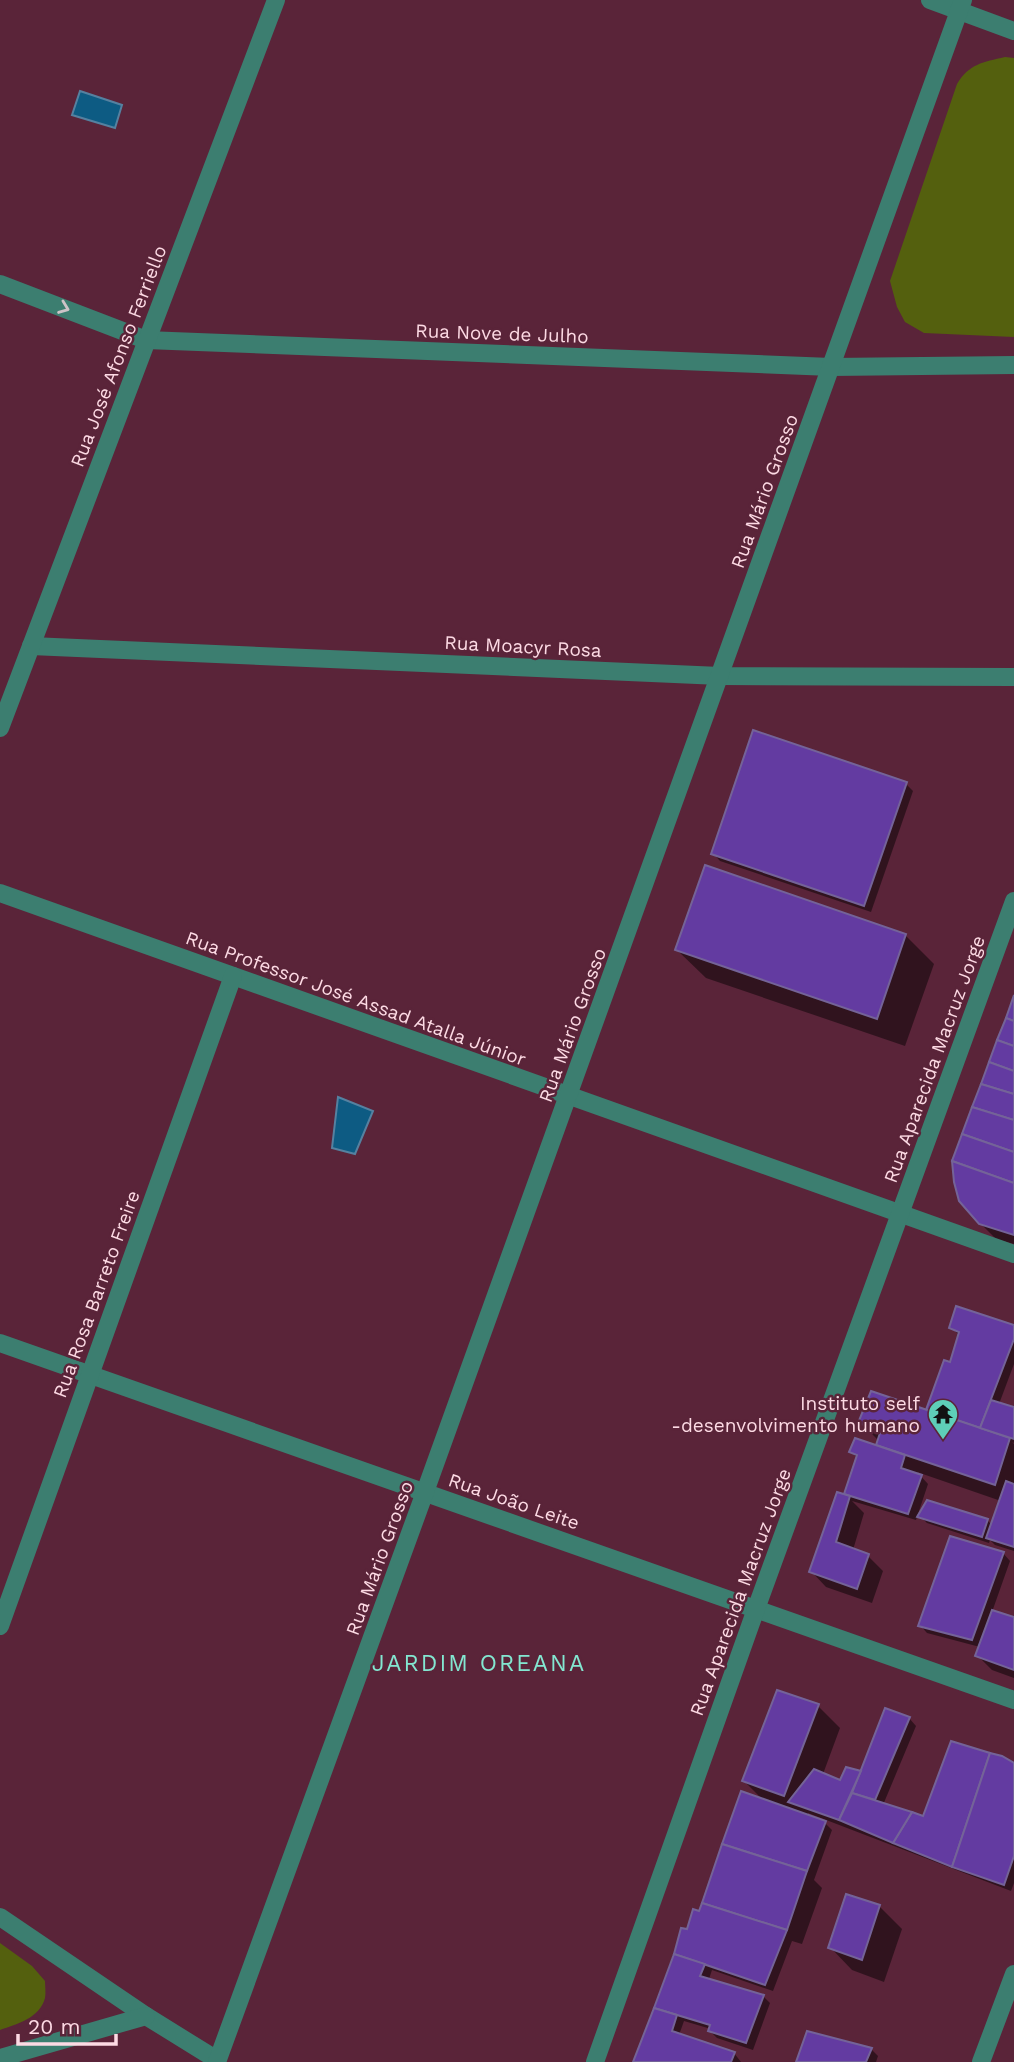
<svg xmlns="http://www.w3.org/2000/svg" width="1014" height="2062" font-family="'Work Sans',sans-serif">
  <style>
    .green { fill: #54600e }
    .water { fill: #0d5b83; stroke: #5581a0; stroke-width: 2 }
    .shadow { fill: #0007 }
    .building { fill: #633ba1; stroke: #746398; stroke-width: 2 }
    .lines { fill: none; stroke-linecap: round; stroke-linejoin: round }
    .minor { stroke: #3c7e70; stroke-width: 18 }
    .oneway { stroke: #cdc3c7 }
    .labels { text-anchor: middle; stroke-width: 5; stroke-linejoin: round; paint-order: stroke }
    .street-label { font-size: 19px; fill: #fddae4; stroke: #5a2439 }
    .poi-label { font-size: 19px; fill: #fddae4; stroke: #5a2439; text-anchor: end }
    .quarter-label { font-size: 23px; letter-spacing: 2px; fill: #83e7d1; stroke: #5a2439 }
  </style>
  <rect width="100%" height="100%" fill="#5a2439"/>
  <g class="green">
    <path d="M1005,57L1014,58V337L924,333L905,322L897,307L890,281L957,84C969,64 983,62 1005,57Z"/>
    <path d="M0,1943L32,1966L45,1981C45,1986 46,1993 45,1998C40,2018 17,2024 0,2030Z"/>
  </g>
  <g class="water">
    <path d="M80,91L122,105L115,128L72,115Z"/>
    <path d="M338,1097L373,1111L355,1154L332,1148Z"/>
  </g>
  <g class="shadow">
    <path d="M906,784L913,791L871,912L720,861L713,853Z"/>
    <path d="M905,935L934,964L905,1046L706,978L677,950Z"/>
    <path d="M1014,1000V1244L996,1239L980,1223Z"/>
    <path d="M1014,1326V1364L999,1404L1014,1409V1443L1012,1442L1014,1444V1551L995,1545L990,1540L989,1543L927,1523L920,1516L987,1520L992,1525L1001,1501L917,1472L928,1484L916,1520L852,1501L864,1513L853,1550L868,1556L883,1571L872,1603L826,1587L811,1571L845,1496L858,1458L851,1452L878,1447L879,1441L860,1422L927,1412L951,1365L959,1335L951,1327Z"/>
    <path d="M1003,1553L1010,1561L992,1612L1014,1619V1678L992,1670L977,1655L980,1647L927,1633L920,1625Z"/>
    <path d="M818,1706L840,1728L823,1774L841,1782L862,1773L909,1718L916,1726L883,1805L925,1818L1014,1767V1883L1011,1891L808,1813L807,1816L825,1823L832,1830L814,1880L822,1888L802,1944L792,1941L773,1991L712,1970L709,1979L763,1996L770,2003L753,2050L717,2038L710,2031L711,2029L684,2021L679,2035L734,2053L741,2062H634L682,1930L688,1931L700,1913L764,1801L744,1781Z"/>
    <path d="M879,1906L902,1929L884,1982L852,1970L830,1947Z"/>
    <path d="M871,2049L878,2056L876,2062H798Z"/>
  </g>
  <g class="building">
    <path d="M753,730L907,782L864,906L711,854Z"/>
    <path d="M705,865L906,934L877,1019L675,950Z"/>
    <path d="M1014,995V1021L1006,1018Z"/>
    <path d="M1006,1018L1014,1021V1046L997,1040Z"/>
    <path d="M997,1040L1014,1046V1071L989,1062Z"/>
    <path d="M989,1062L1014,1071V1094L981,1084Z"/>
    <path d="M981,1084L1014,1094V1120L972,1107Z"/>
    <path d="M972,1107L1014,1120V1152L962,1134Z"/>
    <path d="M962,1134L1014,1152V1183L952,1161Z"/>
    <path d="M952,1161L1014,1183V1235L979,1224L959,1201L954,1182Z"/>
    <path d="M956,1306L1014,1325V1339L980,1428L926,1410L944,1360L950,1362L959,1332L949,1328Z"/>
    <path d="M871,1391L1010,1438L995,1485L876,1445L881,1430L858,1423Z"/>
    <path d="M991,1400L1014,1407V1439L980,1428Z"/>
    <path d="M855,1438L905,1455L901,1468L922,1475L908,1514L844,1494L857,1455L849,1452Z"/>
    <path d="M1006,1481L1014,1484V1547L986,1538Z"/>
    <path d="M837,1492L850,1496L836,1542L869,1554L857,1589L809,1572Z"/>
    <path d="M927,1500L988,1519L982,1537L917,1517Z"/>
    <path d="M950,1536L1004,1552L972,1640L918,1626Z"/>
    <path d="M992,1610L1014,1617V1670L975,1656Z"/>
    <path d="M777,1690L819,1704L784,1796L742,1781Z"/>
    <path d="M885,1708L910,1717L875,1800L852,1793Z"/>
    <path d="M951,1741L990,1753L952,1867L893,1843L912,1812L923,1816Z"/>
    <path d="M990,1753L1002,1756L1014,1763V1856L1004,1885L952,1867Z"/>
    <path d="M846,1767L861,1771L839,1820L788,1802L814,1769L840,1780Z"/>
    <path d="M741,1791L826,1821L807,1871L722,1844Z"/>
    <path d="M852,1793L912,1812L893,1843L839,1820Z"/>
    <path d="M722,1844L807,1871L787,1930L702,1903Z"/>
    <path d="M846,1894L880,1905L862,1960L828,1948Z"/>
    <path d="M702,1903L787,1930L765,1985L674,1954L681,1928L687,1929L693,1909L699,1911Z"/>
    <path d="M674,1954L705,1964L700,1976L764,1995L746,2043L708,2031L710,2025L654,2008Z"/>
    <path d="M654,2008L677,2015L672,2031L735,2052L731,2062H633Z"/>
    <path d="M807,2031L872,2048L866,2062H796Z"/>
  </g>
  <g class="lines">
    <g class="minor">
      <path d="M930,0L1014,31"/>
      <path d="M0,284L146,340L831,367L1014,365"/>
      <path d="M31,646L720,676L1014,677"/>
      <path d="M0,728L276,0"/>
      <path d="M0,893L1014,1254"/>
      <path d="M0,1343L1014,1700"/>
      <path d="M0,1626L233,976"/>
      <path d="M0,1917L146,2016L217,2060"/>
      <path d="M0,2058L146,2016"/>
      <path d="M217,2062L425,1492L963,0"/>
      <path d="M595,2062L756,1609L1014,901"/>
      <path d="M981,2062L1014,1974"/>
    </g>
  </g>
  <defs><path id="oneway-chevron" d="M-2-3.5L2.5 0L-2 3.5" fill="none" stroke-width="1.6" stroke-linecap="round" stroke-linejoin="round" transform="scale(1.75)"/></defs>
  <use class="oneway" href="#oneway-chevron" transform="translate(64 308) rotate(21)"/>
  <defs>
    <g id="temple-pin" transform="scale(1.575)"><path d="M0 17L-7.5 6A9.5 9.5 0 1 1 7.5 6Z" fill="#5eceb8" stroke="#5a2439"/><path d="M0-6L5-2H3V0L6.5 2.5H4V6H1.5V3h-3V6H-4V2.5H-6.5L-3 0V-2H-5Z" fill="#111"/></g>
  </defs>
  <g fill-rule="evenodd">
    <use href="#temple-pin" x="943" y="1414"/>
  </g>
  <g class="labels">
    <g class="street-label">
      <text transform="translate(502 333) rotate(2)" y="7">Rua Nove de Julho</text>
      <text transform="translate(118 356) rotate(-69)" y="7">Rua José Afonso Ferriello</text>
      <text transform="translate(764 491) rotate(-70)" y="7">Rua Mário Grosso</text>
      <text transform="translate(523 646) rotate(3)" y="7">Rua Moacyr Rosa</text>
      <text transform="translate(356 998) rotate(20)" y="7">Rua Professor José Assad Atalla Júnior</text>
      <text transform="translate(572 1025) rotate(-70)" y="7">Rua Mário Grosso</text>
      <text transform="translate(934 1059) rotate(-70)" y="7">Rua Aparecida Macruz Jorge</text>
      <text transform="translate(96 1294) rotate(-70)" y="7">Rua Rosa Barreto Freire</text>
      <text transform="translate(514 1501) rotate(19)" y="7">Rua João Leite</text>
      <text transform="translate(379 1558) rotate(-70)" y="7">Rua Mário Grosso</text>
      <text transform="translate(740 1592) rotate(-70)" y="7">Rua Aparecida Macruz Jorge</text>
    </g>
    <g class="poi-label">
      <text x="920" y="1410">Instituto self<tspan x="920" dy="22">-desenvolvimento humano</tspan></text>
    </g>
    <g class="quarter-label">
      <text x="479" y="1671">JARDIM OREANA</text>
    </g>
  </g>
  <path d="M18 2034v10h98v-10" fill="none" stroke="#fddae4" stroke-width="3.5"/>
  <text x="28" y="2034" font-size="21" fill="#fddae4" stroke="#5a2439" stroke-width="5" paint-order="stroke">20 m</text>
</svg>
